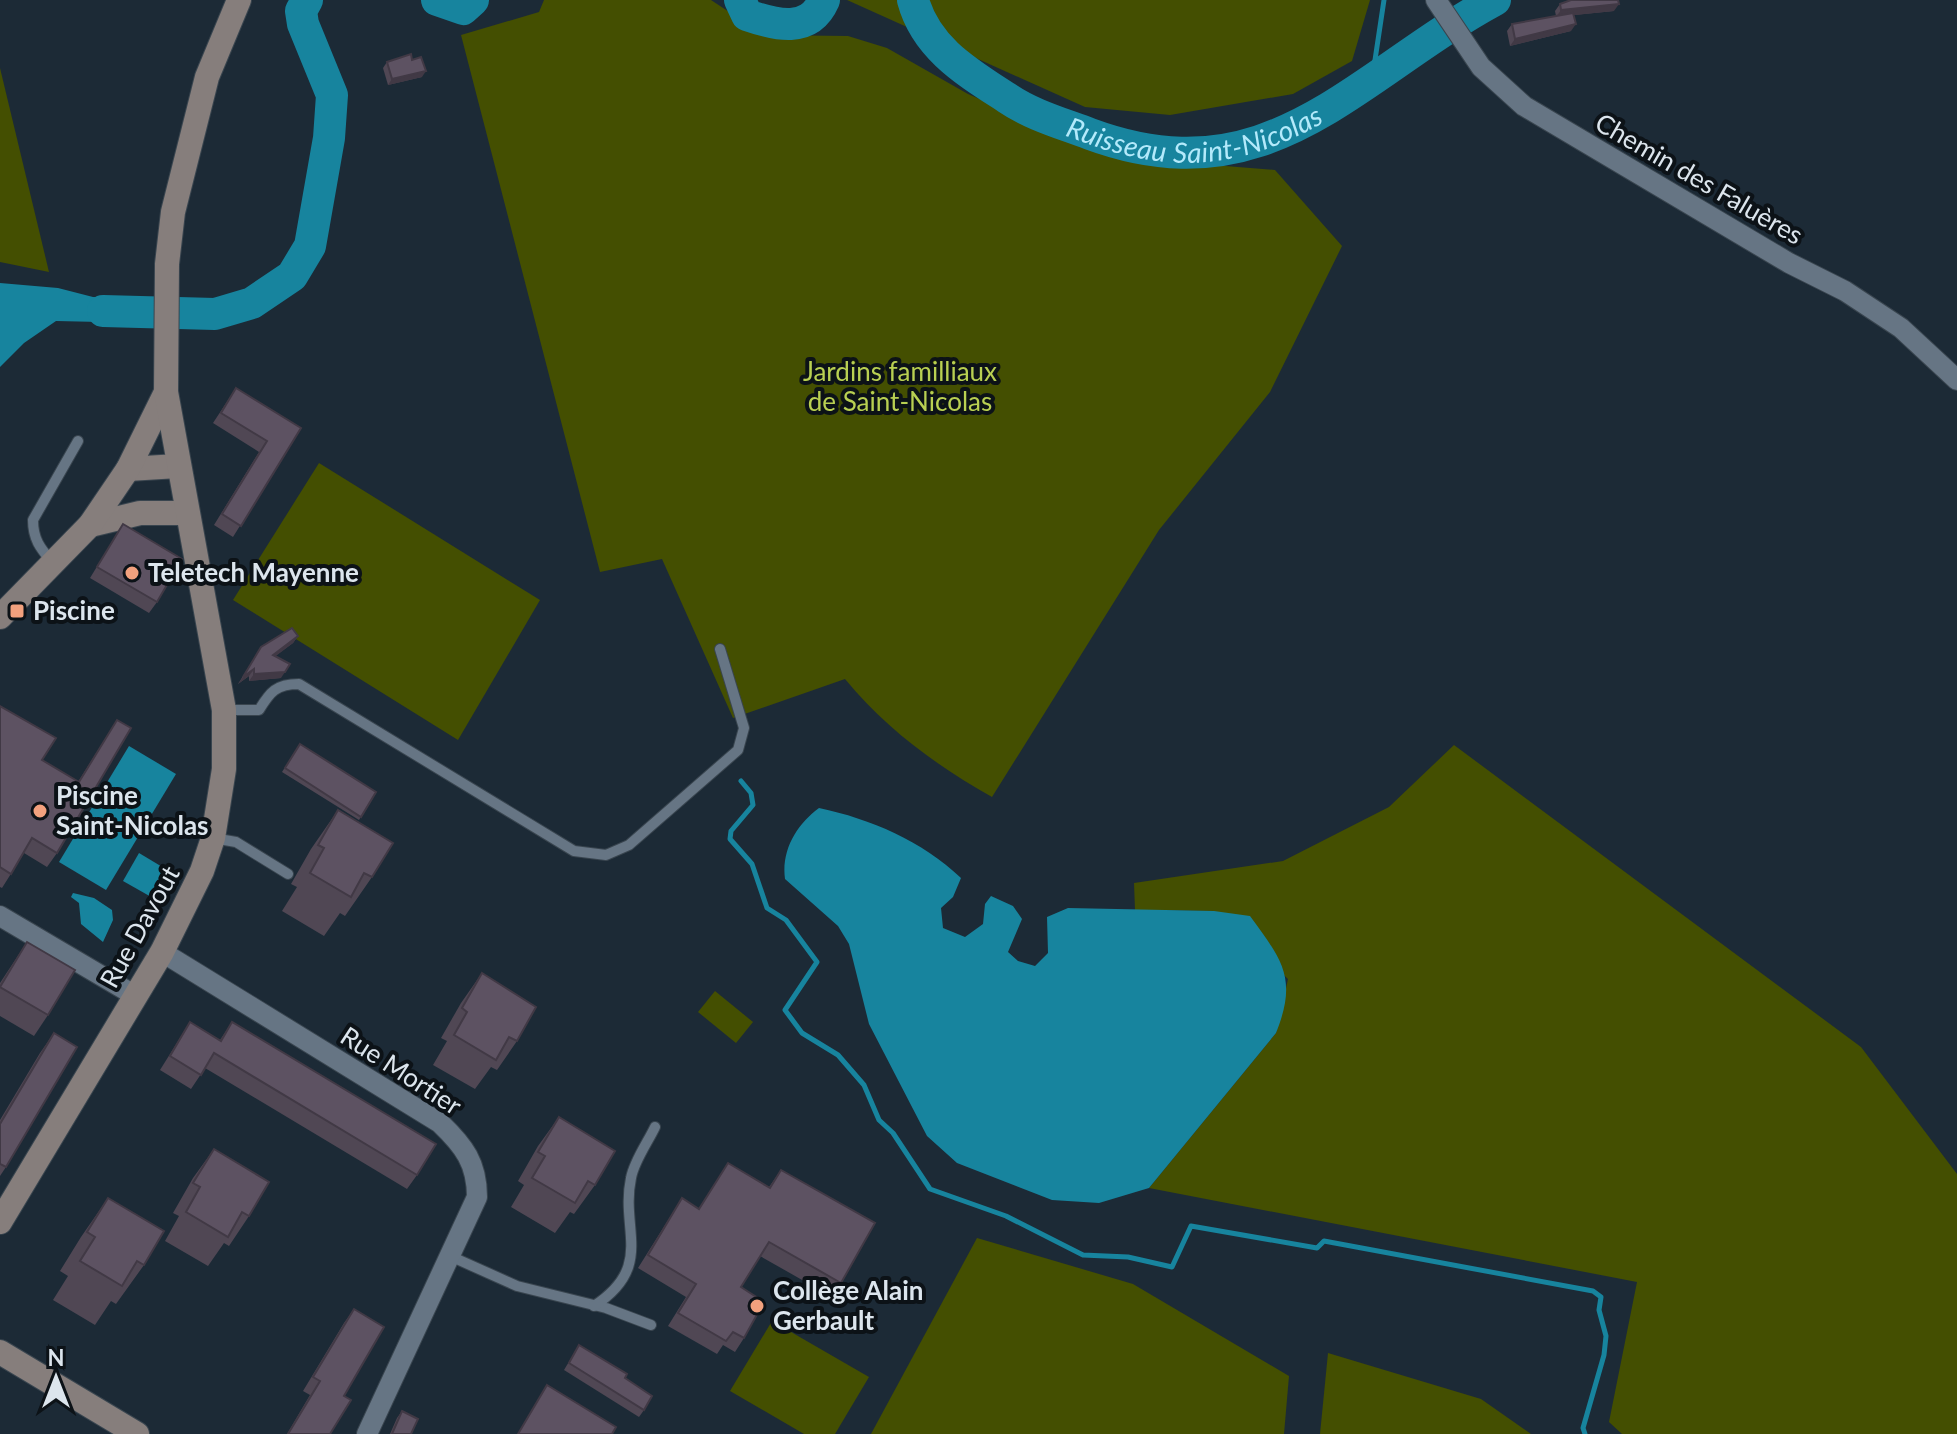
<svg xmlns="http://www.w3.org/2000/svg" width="1957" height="1434" font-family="Lato,sans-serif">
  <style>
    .green { fill: #444f01 }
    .water { fill: #17849e }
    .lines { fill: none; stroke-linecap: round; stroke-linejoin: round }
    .stream { stroke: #17849e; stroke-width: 5 }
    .river { stroke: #17849e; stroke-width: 32 }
    .lane-casing { stroke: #39454f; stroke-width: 12 }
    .street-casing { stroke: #39454f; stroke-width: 22 }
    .secondary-casing { stroke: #39454f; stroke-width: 26 }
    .lane { stroke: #667584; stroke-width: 10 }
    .street { stroke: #667584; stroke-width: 20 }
    .secondary { stroke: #867e7c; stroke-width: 24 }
    .wall { fill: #504754 }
    .shaded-wall { fill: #413945 }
    .building { fill: #5d5262; stroke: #413945; stroke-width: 2 }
    .poi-dot { fill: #f2a17e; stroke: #0c1217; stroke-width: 3 }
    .labels { text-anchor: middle; stroke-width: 8; stroke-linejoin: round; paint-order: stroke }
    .street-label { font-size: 26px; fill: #dce5ed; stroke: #0c1217 }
    .park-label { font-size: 26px; fill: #b9d052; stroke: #0c1217 }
    .poi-label { font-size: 26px; font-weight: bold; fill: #dce5ed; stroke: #0c1217; text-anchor: start }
    .water-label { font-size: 28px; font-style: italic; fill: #b3eafb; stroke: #0c1217 }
  </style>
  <rect width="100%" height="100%" fill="#1c2a36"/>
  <g class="green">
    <path d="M544,0H711L764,35L848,36L887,48L968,94L1113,157L1275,170L1342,246L1270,392L1159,530L992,797C937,766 886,729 845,679L733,718L662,559L600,572L461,35L539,12Z"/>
    <path d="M847,0H1370L1352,61L1293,94L1170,115L1085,107Z"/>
    <path d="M0,68L49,272L0,262Z"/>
    <path d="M319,463L540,600L458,740L233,600Z"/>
    <path d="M1454,745L1861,1047L1957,1174V1434H1622L1609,1422L1637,1282L1149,1188L1276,1033L1288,979L1214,911L1135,910L1134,883L1283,861L1389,807Z"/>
    <path d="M715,991L753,1022L736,1043L698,1012Z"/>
    <path d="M977,1238L1133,1284L1289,1376L1284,1434H871Z"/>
    <path d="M772,1321L869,1377L835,1434H804L730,1391Z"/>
    <path d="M1328,1353L1481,1399L1531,1434H1320Z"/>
  </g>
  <g class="water">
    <path d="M0,283L58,288L93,297L145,298V323L56,321L24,343L0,367Z"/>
    <path d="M129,746L176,774L106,890L59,862Z"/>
    <path d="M819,808C871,819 922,841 961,878L953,897L941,908L943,928L965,937L983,924L985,904L991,896L1013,906L1022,919L1008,952L1018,961L1035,966L1048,953L1047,917L1068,908L1214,911L1250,916C1282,960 1298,978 1276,1033L1149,1188L1099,1203L1052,1200L957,1163L927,1136L869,1024L849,944L838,926L785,879C781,850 797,824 819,808Z"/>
    <path d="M139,853L169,871L153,898L123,881Z"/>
    <path d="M73,893L94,898L112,910L113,920L103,942L81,924L79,903L71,897Z"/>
  </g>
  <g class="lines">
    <g class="stream">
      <path d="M1364,85L1375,60L1384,0"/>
      <path d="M741,781L751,793L753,805L731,831L730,839L752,864L767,908L786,920L817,962L785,1010L802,1033L838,1055L864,1085L879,1120L893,1133L930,1189L1006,1216L1083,1255L1128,1257L1172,1267L1191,1226L1317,1248L1324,1241L1593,1291L1601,1297L1599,1310L1606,1336L1604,1355L1583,1428L1585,1434"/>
    </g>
    <g class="river">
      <path d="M437,0L463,9L473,0"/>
      <path d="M740,0L747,15C776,25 809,34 824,0"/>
      <path id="s1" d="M913,0C926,48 967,72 1007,98C1032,115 1061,123 1090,134C1269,200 1353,77 1495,0"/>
      <path d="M103,311L215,314L252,303L292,276L310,246L329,138L332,95L303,24L301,11L307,0"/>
    </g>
    <g class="lane-casing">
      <g id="lane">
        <path d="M52,562C40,548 33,539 33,520L78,441"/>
        <path d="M224,710H259C270,692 276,684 299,684L574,851L606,855L629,845L738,750L744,728L720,649"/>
        <path d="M213,838L236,842L288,874"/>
        <path d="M450,1256L517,1286L606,1308L651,1325"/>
        <path d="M594,1306C655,1266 620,1230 631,1178C634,1161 648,1142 655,1127"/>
      </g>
    </g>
    <g class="street-casing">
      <g id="street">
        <path d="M1436,0L1481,67L1524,106L1789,263L1845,291L1901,328L1957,380"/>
        <path d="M0,916L134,995"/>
        <path d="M162,952L440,1123C464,1146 477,1163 477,1197L367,1434"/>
      </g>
    </g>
    <g class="secondary-casing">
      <g id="secondary">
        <path d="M128,469L178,466"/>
        <path d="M90,525L140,513H187"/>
        <path d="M0,617L90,525L128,469L166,392"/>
        <path d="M0,1222L162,952L202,871L213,838L224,769V710L166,392L167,264L173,212L207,77L239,0"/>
        <path d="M0,1352L137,1434"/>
      </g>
    </g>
    <use href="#lane" class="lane"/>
    <use href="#street" class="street"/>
    <use href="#secondary" class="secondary"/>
  </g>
  <g class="wall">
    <path d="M1560,4L1614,11L1574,15L1571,31L1510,46L1507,31L1512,24L1556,16L1555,11Z"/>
    <path d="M412,60L422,77L388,85L383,68L387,62Z"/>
    <path d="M236,388L301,428L233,537L214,525L259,452L213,423Z"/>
    <path d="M123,524L157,602L149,613L90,578Z"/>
    <path d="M298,636L293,643L275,656L281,678L249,681V676L238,684L261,647Z"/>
    <path d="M0,706L42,760L78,782L117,720L57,853L47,867L24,853L2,888L0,887Z"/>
    <path d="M300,744L376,792L359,820L282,772Z"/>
    <path d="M338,810L372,877L345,916L340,913L324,936L282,911L297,887L291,884L311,849Z"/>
    <path d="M27,942L48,1015L34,1036L0,1016V983Z"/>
    <path d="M482,973L517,1041L497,1070L491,1067L475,1089L433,1065L447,1041L441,1038L461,1003Z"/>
    <path d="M190,1022L220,1040L232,1022L417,1175L407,1189L205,1068L191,1089L160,1070Z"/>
    <path d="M54,1033L6,1167L0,1176V1120L40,1053Z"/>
    <path d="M559,1117L595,1185L574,1214L570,1212L555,1233L511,1207L524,1185L518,1181L538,1146Z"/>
    <path d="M214,1149L249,1216L229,1246L224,1243L208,1266L165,1241L179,1216L173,1213L193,1178Z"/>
    <path d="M728,1163L769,1187L781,1170L841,1283L832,1297L760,1256L741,1287L744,1338L735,1352L723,1345L717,1354L668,1326L686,1297L638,1268L682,1198L699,1209Z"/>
    <path d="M108,1198L144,1265L116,1304L111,1301L95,1325L53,1300L68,1276L60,1271L81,1237Z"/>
    <path d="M354,1309L344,1396L330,1434H287L310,1395L303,1391L344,1323Z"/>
    <path d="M579,1345L625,1378L644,1410L639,1417L564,1370Z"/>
    <path d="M402,1411L411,1434H390L397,1418Z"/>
  </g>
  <g class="shaded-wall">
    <path d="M1619,4L1614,11L1556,17L1561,10Z"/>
    <path d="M1576,24L1571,31L1510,46L1515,39Z"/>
    <path d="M426,71L422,77L388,85L392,79Z"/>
    <path d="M298,636L293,643L268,662L273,655Z"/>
    <path d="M254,669L249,676L238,684L243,677Z"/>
    <path d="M285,672L281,678L249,681L254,674Z"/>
  </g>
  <g class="building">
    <path d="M1571,0H1618L1619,4L1561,10L1560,4Z"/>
    <path d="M1573,13L1576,24L1515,39L1512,24Z"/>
    <path d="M411,54L412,60L421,57L426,71L392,79L387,62Z"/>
    <path d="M236,388L301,428L241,526L222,514L267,441L221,413Z"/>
    <path d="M123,524L182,559L157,602L97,567Z"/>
    <path d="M292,628L298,636L273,655L290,664L285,672L254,674V669L243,677L261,647Z"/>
    <path d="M0,706L56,738L42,760L79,782L117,720L131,728L57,853L32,838L11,874L0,867Z"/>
    <path d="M300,744L376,792L361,817L285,768Z"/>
    <path d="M338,810L393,843L372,877L364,873L351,897L310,873L324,848L318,845Z"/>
    <path d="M27,942L75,970L48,1015L0,987Z"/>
    <path d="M482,973L536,1007L517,1041L509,1037L496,1060L454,1035L467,1012L462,1008Z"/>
    <path d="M190,1022L221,1041L232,1022L436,1144L417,1175L214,1053L201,1075L170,1056Z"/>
    <path d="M54,1033L77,1047L6,1167L0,1164V1124Z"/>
    <path d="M559,1117L615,1151L595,1185L588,1181L575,1203L532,1178L545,1156L538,1152Z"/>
    <path d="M214,1149L269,1182L249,1216L242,1212L228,1237L186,1212L200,1187L193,1183Z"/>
    <path d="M728,1163L770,1188L781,1170L875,1223L841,1283L769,1242L741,1287L764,1302L744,1338L733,1332L726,1341L678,1313L696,1284L648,1255L682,1198L699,1209Z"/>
    <path d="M108,1198L164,1231L144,1265L137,1261L122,1286L80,1261L95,1237L87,1232Z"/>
    <path d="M354,1309L384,1327L344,1396L351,1400L330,1434H288L320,1381L313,1377Z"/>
    <path d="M579,1345L627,1374L625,1378L652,1396L644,1410L569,1363Z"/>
    <path d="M547,1385L616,1427L612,1434H518Z"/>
    <path d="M402,1411L418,1419L411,1434H392Z"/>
  </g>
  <g class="poi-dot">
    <circle cx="132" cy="573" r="8"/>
    <rect x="9" y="603" width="16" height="16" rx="4"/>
    <circle cx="40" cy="811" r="8"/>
    <circle cx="757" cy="1306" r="8"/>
  </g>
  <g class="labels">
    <g class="street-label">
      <text transform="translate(1699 179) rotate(30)" y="9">Chemin des Faluères</text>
      <text transform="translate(140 927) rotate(-61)" y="9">Rue Davout</text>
      <text transform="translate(401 1071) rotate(33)" y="9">Rue Mortier</text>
    </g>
    <g class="park-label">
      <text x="900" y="381">Jardins familliaux<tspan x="900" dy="30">de Saint-Nicolas</tspan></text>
    </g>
    <g class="poi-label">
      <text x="148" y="582">Teletech Mayenne</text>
      <text x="33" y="620">Piscine</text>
      <text x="56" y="805">Piscine<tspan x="56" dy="30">Saint-Nicolas</tspan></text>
      <text x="773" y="1300">Collège Alain<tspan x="773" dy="30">Gerbault</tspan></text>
    </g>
    <g class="water-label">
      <text dy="10" stroke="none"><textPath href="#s1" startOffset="338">Ruisseau Saint-Nicolas</textPath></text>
    </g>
  </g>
  <g transform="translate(56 1378)" stroke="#0c1217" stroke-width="6" paint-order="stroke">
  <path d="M0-6L14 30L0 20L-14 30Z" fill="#dce5ed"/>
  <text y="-12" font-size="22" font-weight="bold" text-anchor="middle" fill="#dce5ed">N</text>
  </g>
</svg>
